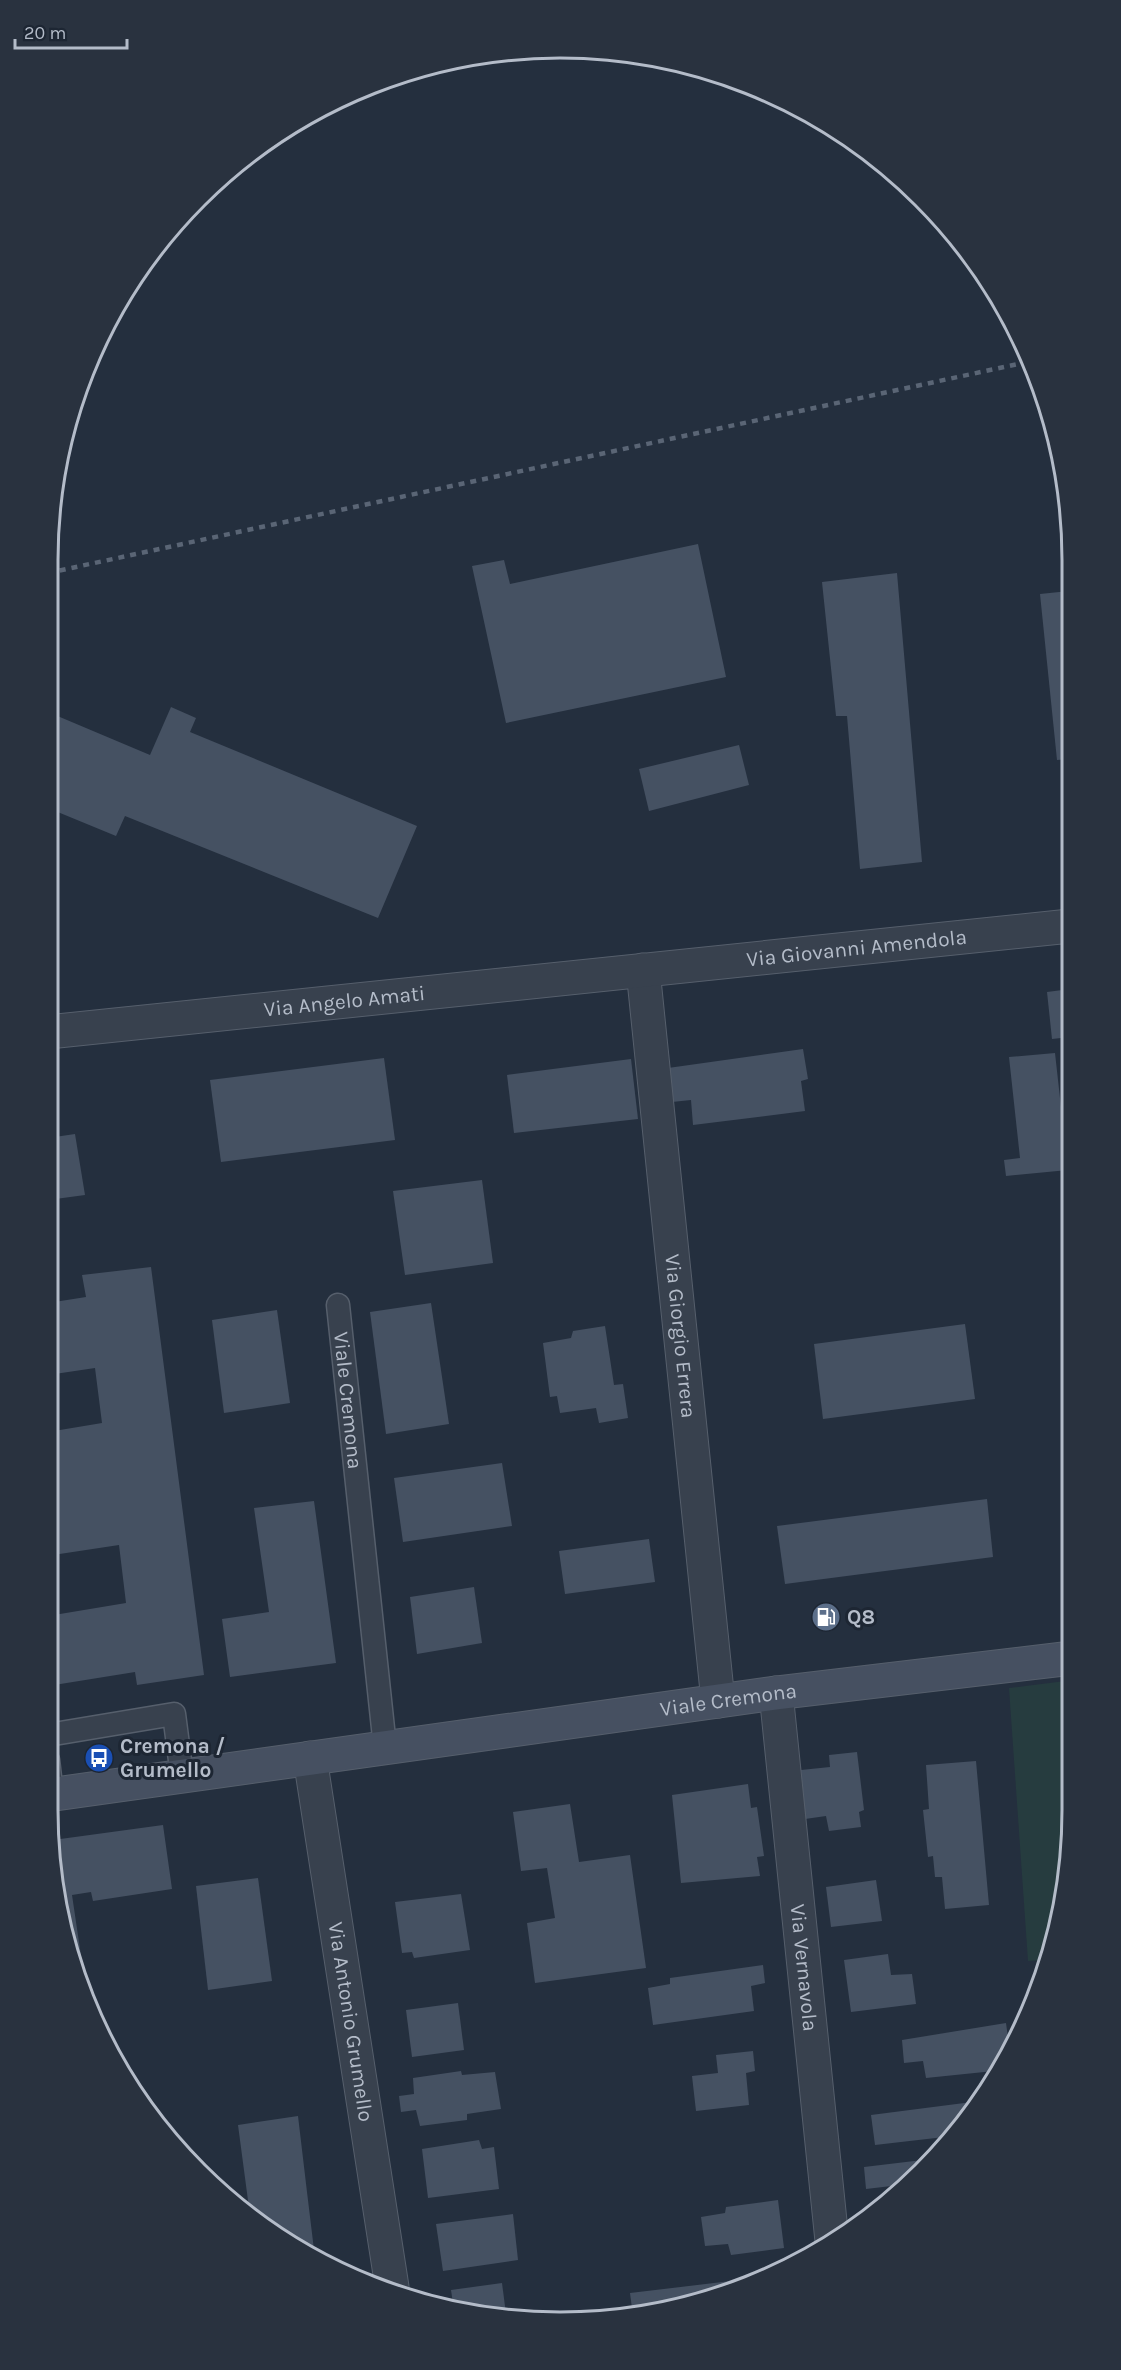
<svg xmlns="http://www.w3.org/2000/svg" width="1121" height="2370" font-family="Karla,sans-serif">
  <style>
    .green { fill: #263c3f }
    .building { fill: #455162 }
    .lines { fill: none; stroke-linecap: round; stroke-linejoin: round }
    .service-casing { stroke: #565f6c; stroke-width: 25 }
    .minor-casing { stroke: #565f6c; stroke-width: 35 }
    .secondary-casing { stroke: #565f6c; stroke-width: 35 }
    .service { stroke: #38414e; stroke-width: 22 }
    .minor { stroke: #38414e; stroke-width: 33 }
    .secondary { stroke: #465061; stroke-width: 33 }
    .rail { stroke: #5a6575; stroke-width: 4.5; stroke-dasharray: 6 6; stroke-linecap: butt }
    .labels { text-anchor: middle; stroke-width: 6; stroke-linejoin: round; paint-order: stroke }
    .street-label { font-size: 21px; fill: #b4bcc9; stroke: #1d2633 }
    .poi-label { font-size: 21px; font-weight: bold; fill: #b4bcc9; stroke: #1d2633; text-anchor: start }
    .rim { fill: none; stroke: #b4bcc9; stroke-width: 3 }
  </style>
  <rect width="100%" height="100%" fill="#242f3e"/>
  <path class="green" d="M1073,1680V1810L1063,1909L1048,1960L1028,1961L1009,1688Z"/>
  <g class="building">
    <path d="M698,544L726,677L506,723L472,566L504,560L510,584Z"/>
    <path d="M897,573L922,862L860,869L847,716H836L822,582Z"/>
    <path d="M1069,591V759L1057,760L1040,594Z"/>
    <path d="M171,707L196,718L190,732L417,826L378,918L125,816L116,836L48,808V712L150,755Z"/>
    <path d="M739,745L749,785L649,811L639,769Z"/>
    <path d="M1070,989V1037L1052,1039L1047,992Z"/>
    <path d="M803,1049L808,1079L801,1081L805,1111L693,1125L691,1100L672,1102L668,1068Z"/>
    <path d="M1055,1053L1068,1170L1006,1176L1004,1160L1020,1158L1009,1057Z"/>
    <path d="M384,1058L395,1140L221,1162L210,1080Z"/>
    <path d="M631,1059L638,1119L514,1133L507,1075Z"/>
    <path d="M75,1134L85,1195L48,1200V1138Z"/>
    <path d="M482,1180L493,1263L405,1275L393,1191Z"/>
    <path d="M151,1267L204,1675L137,1685L135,1672L48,1686V1616L126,1603L119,1545L53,1555L48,1526V1432L102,1423L95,1368L48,1375V1303L86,1297L82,1275Z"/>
    <path d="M431,1303L449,1424L386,1434L370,1312Z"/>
    <path d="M277,1310L290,1403L224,1413L212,1320Z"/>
    <path d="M965,1324L975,1399L823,1419L814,1344Z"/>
    <path d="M605,1326L614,1385L623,1384L628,1418L599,1423L596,1408L560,1413L557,1396L550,1397L543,1343L571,1338L573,1331Z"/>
    <path d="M502,1463L512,1526L403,1542L394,1478Z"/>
    <path d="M987,1499L993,1557L785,1584L777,1526Z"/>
    <path d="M314,1501L336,1663L230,1677L222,1619L269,1612L254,1508Z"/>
    <path d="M649,1539L655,1582L565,1594L559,1551Z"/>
    <path d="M474,1587L482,1643L417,1654L410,1597Z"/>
    <path d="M857,1752L864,1810L859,1812L861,1827L829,1831L826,1816L805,1819L801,1770L830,1767L829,1755Z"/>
    <path d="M976,1761L989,1905L945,1909L942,1877H935L933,1856L928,1857L923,1810L929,1809L926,1765Z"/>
    <path d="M748,1784L751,1808L757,1807L764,1856L757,1857L760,1876L681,1883L672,1795Z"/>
    <path d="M570,1804L579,1862L630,1855L646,1968L535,1983L527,1923L555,1918L547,1868L521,1871L513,1812Z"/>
    <path d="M163,1825L172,1889L93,1901L91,1892L72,1895L88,2003L75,1975L53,1840Z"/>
    <path d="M258,1878L272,1981L208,1990L196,1886Z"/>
    <path d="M876,1880L882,1921L831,1927L826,1887Z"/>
    <path d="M461,1894L470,1950L414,1958L412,1952L402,1953L395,1902Z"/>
    <path d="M888,1954L891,1975L912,1974L916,2004L851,2012L844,1960Z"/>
    <path d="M763,1965L765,1983L751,1986L754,2011L653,2025L648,1988L670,1984V1978Z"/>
    <path d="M458,2003L464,2050L412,2057L406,2010Z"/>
    <path d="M1006,2023L1009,2045L994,2071L926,2078L923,2061L904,2063L902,2040Z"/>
    <path d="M753,2051L755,2071L746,2073L749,2105L696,2111L692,2076L718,2073L716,2055Z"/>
    <path d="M461,2071L462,2075L495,2072L501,2109L467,2114V2120L420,2126L416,2110L401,2112L399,2096L414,2094L413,2078Z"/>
    <path d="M972,2102L953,2136L875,2145L871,2115Z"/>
    <path d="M298,2116L307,2192L315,2258L305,2254L249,2208L238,2125Z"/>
    <path d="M479,2140L482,2149L494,2147L499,2189L428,2198L422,2149Z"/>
    <path d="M931,2159L900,2185L866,2189L864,2167Z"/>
    <path d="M778,2200L784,2248L731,2255L728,2244L705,2246L701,2217L725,2213L726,2207Z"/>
    <path d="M513,2214L518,2260L443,2271L436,2224Z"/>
    <path d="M765,2277L725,2295L633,2316L630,2293Z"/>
    <path d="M502,2283L506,2314L461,2312L454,2310L451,2290Z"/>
  </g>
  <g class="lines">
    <g class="service-casing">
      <g id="service">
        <path id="s1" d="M338,1305L385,1747"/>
        <path d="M48,1735L174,1714L182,1776"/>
        <path d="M48,1760L52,1794"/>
      </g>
    </g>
    <g class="minor-casing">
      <g id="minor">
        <path id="s2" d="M643,970L718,1701"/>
        <path id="s3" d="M48,1032L1070,926"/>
        <path id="s4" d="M776,1693L832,2241"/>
        <path id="s5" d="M310,1758L392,2287"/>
      </g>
    </g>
    <g class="secondary-casing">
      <g id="secondary">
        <path id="s6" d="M48,1795L776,1693L1072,1658"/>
      </g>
    </g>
    <use href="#service" class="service"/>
    <use href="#minor" class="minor"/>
    <use href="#secondary" class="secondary"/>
    <path class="rail" d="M48,573L1032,361"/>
  </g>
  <defs>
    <g id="fuel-disc" transform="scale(1.5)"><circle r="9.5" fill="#5c6f8a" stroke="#1d2633"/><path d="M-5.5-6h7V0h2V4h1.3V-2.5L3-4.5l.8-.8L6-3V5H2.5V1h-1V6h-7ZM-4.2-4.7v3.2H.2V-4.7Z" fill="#fff"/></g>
    <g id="bus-disc" transform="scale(1.5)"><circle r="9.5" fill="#1a4fb4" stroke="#1d2633"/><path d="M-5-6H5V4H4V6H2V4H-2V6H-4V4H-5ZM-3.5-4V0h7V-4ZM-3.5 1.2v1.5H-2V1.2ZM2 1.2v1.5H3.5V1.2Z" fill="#fff"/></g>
  </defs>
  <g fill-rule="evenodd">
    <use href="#fuel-disc" x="826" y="1617"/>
    <use href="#bus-disc" x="99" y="1758"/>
  </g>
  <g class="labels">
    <g class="street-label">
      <text dy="7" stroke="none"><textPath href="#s3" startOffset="813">Via Giovanni Amendola</textPath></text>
      <text dy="7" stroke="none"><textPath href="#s3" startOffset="298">Via Angelo Amati</textPath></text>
      <text dy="7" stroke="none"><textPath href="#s2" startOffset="368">Via Giorgio Errera</textPath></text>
      <text dy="7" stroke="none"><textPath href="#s1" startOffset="96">Viale Cremona</textPath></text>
      <text dy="7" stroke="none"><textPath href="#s6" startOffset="687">Viale Cremona</textPath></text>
      <text dy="7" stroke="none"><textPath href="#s4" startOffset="276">Via Vernavola</textPath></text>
      <text dy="7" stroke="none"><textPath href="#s5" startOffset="267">Via Antonio Grumello</textPath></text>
    </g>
    <g class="poi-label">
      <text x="847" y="1624">Q8</text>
      <text x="120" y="1753">Cremona /<tspan x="120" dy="24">Grumello</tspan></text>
    </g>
  </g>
  <path d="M0 0H1121V2370H0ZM560 58H560A502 502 0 0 1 1062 560V1810A502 502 0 0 1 560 2312H560A502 502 0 0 1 58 1810V560A502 502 0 0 1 560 58Z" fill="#29323f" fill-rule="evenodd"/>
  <path class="rim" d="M560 58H560A502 502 0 0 1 1062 560V1810A502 502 0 0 1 560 2312H560A502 502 0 0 1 58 1810V560A502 502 0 0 1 560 58Z"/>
  <path d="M15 39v9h112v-9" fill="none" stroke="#b4bcc9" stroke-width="3"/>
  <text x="24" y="39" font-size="18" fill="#b4bcc9" stroke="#1d2633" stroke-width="4.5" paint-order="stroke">20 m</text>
</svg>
